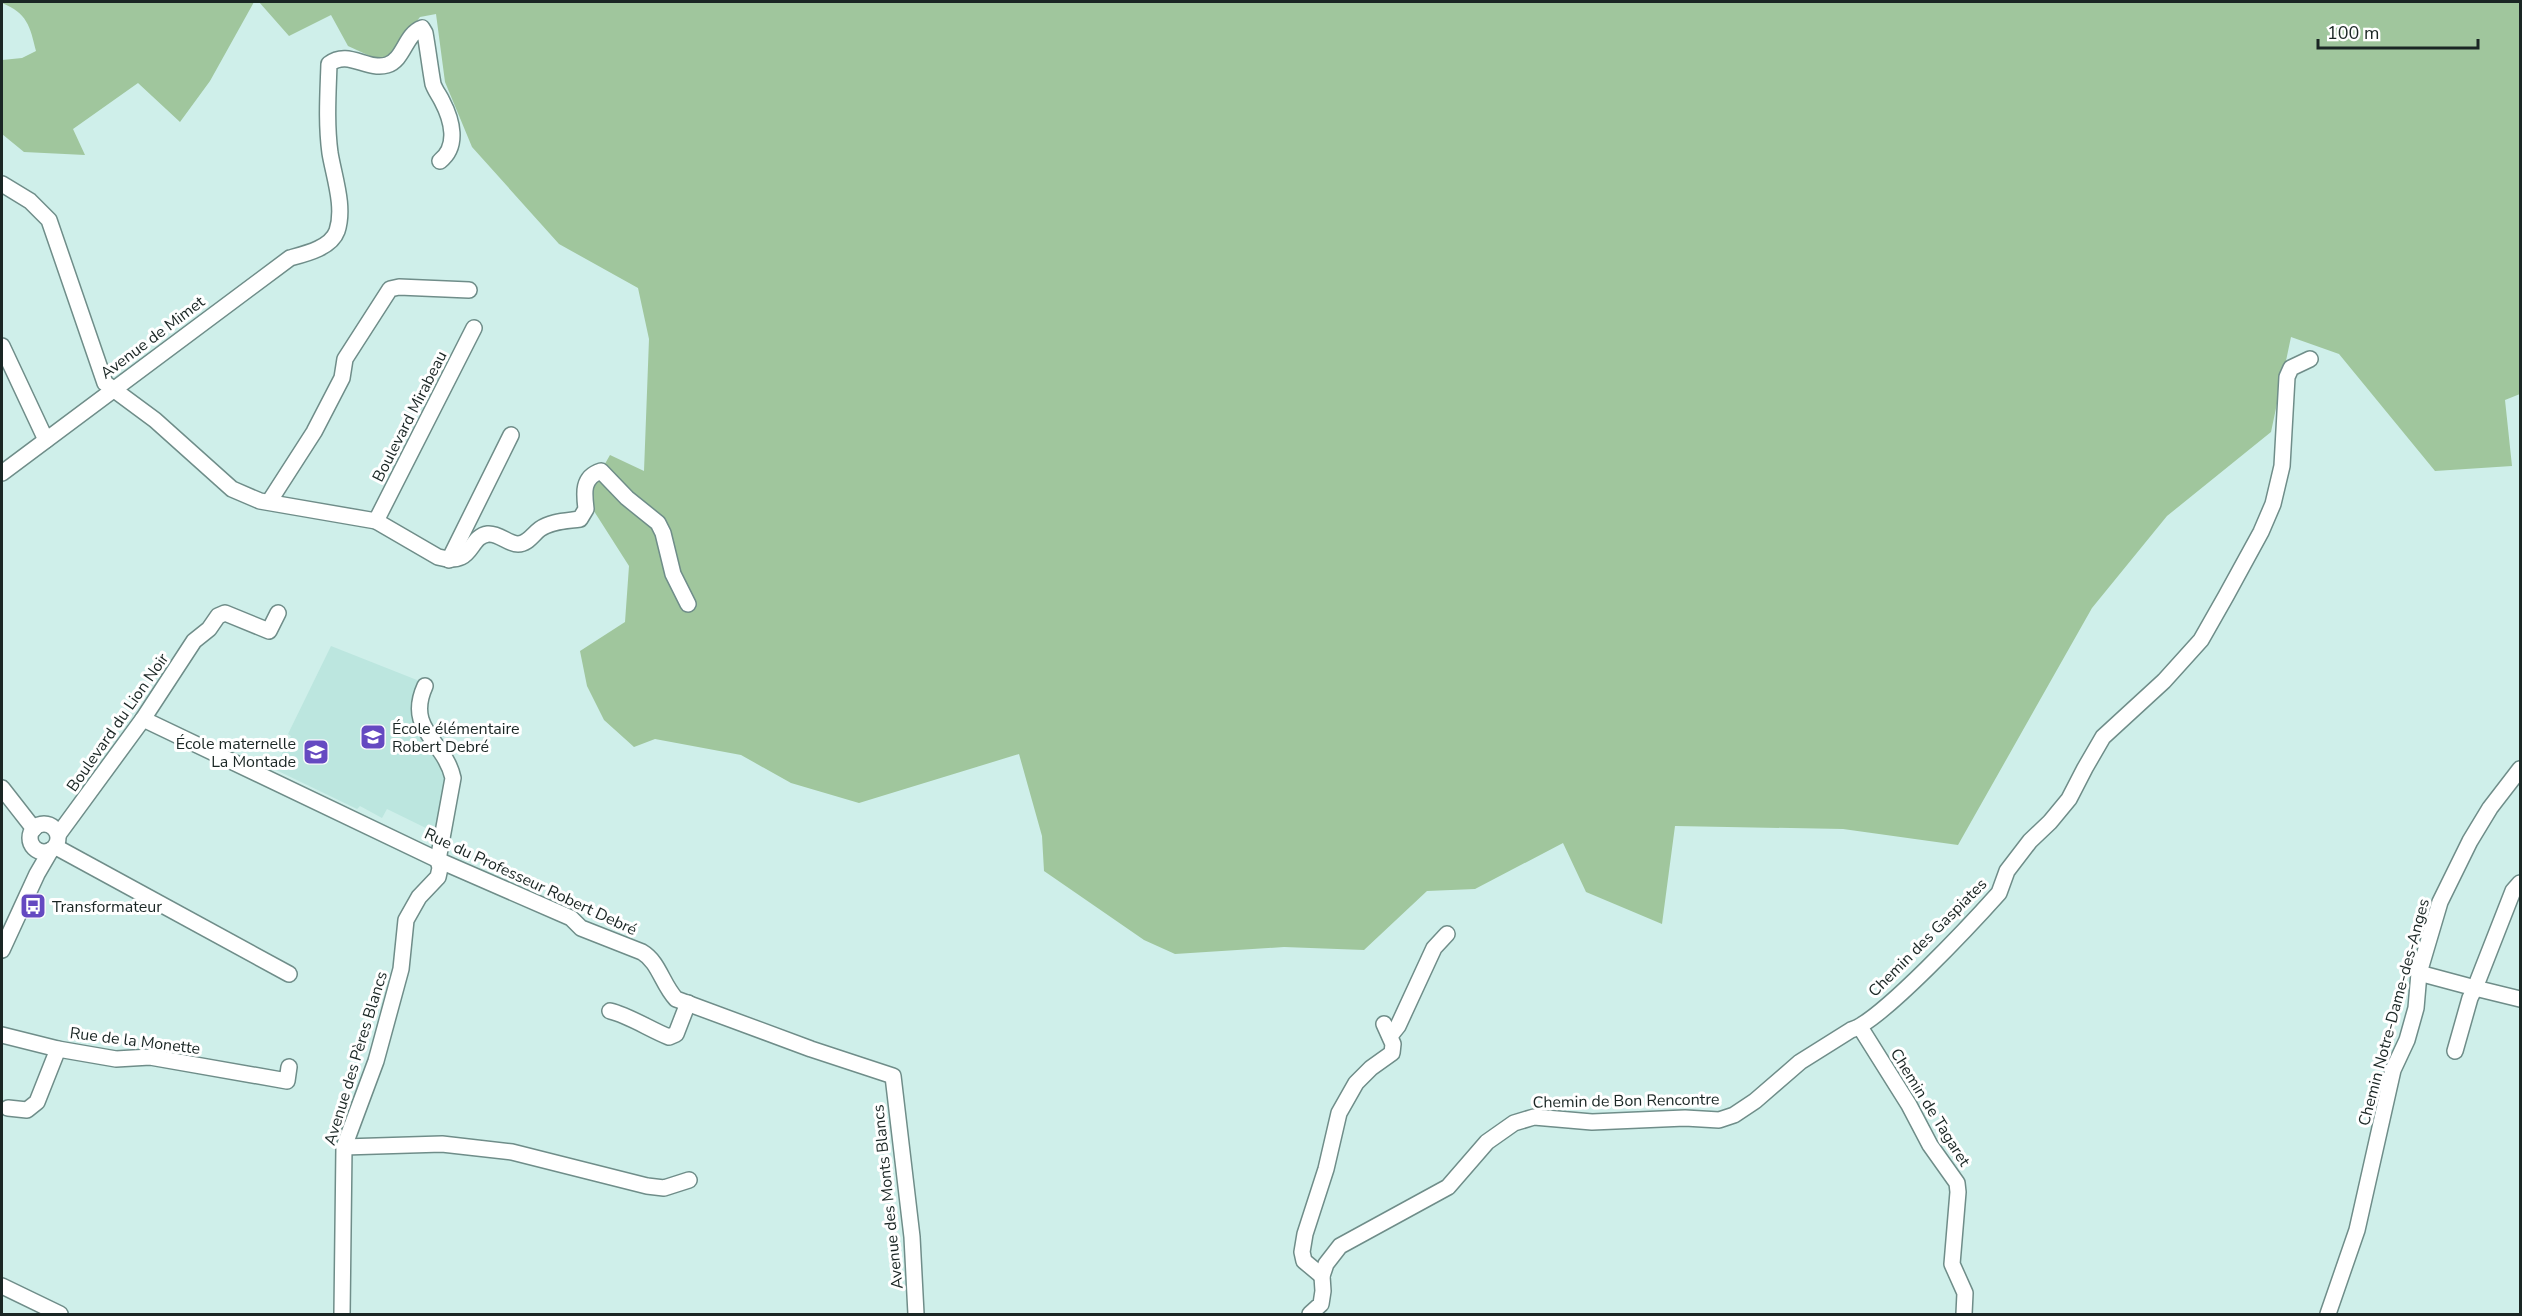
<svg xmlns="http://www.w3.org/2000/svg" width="2522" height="1316" font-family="'Nunito Sans',sans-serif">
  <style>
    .built { fill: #bce6df }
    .grass { fill: #a0c69d }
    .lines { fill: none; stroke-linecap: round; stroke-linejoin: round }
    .minor-casing { stroke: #6f8d89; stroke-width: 18 }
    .minor { stroke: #fff; stroke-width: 15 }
    .labels { text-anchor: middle; stroke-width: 6; stroke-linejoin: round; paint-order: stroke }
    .street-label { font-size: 16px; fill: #1a2624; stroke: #fff }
    .poi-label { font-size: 16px; fill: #1a2624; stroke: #fff; text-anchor: start }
  </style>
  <rect width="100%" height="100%" fill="#cfefea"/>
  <path class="built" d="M331,646L422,682L416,698L411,702L417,720L449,774L434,832L387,809L382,818L360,806L357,809L274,769L291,736L288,734Z"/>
  <g class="grass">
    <path d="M3,2H254L210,81L180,122L138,83L73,129L85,155L24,152L2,134V60L22,58L36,51C30,26 27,13 2,3Z"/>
    <path d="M259,2H2520V394L2505,400L2512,466L2435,471L2339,354L2291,337L2271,432L2167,516L2092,608L1958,845L1843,829L1675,826L1662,924L1586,892L1563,843L1475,889L1427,891L1364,950L1284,947L1175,954L1144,940L1044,871L1042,836L1019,754L859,803L791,783L741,755L655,739L634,747L604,720L587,686L580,651L625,622L629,566L592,508L594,483L610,455L644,471L649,339L638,288L559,244L472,147L445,82L436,14L420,17L385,63L348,46L331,15L289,36Z"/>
  </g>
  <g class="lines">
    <g class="minor-casing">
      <g id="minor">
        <path d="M2,184L30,201L49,220L105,383L155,420L232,489L260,501L376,521L438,557C475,567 467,537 488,534C499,533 508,544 518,544C528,544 533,534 540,529C551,521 567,521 580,519L586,509C584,493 582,477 601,471L627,498L658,523L663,533L673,574L688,604"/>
        <path d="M2,346L46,440"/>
        <path d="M2,473L290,258C305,254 331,248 337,231C345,207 334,177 330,153C326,123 328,94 329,64C348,49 367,71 387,65C404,60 405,34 422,28L425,33C428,50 430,67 433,84C435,90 439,95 442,101C452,120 459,146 440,161"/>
        <path d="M269,502L314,432L342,378L345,359L390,289L399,287L469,290"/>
        <path d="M376,521L474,328"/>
        <path d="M449,560L511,435"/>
        <path d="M143,719L438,860L571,918L581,928L642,952C659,962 662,984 676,999L811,1049L893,1076L912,1237L916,1314"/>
        <path d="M2,788L34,829"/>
        <circle cx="44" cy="838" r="14"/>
        <path d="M58,835L143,719L194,641L209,629L218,616L225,613L269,631L278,613"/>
        <path d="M56,847L289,974"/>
        <path d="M2520,883L2513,891L2475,988L2520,999"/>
        <path d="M2,950L37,874L51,850"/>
        <path d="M2419,973L2475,988L2470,998L2455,1051"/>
        <path d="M610,1011C628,1015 651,1030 669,1037L676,1034L688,1003"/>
        <path d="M1860,1027L1909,1105L1930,1145L1957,1183L1958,1192L1952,1264L1965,1293L1964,1314"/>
        <path d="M2,1035L58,1049L116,1059L150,1057L287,1081L289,1067"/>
        <path d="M1390,1036L1398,1026L1434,948L1447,934"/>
        <path d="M8,1108L27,1110L37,1102L58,1049"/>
        <path d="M344,1147L442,1144L512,1152L647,1186L664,1188L689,1180"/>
        <path d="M1322,1276L1304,1261L1302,1252L1305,1234L1326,1169L1339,1113L1356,1083L1371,1068L1392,1053L1393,1044L1384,1024"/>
        <path d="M2,1286L60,1314"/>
        <path d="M342,1314L344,1147L376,1061L401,969L406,920L419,897L438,877L440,868L438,860L453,778C445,741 405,730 425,686"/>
        <path d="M1310,1314L1321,1304L1323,1291L1322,1276L1326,1264L1340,1246L1448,1187L1487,1142L1514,1123L1534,1117L1592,1122L1685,1118L1719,1120L1734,1115L1755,1101L1800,1062L1851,1030C1880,1022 1974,921 1999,893L2007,871L2030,841L2050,822L2069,799L2085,768L2103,737L2164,681L2201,640L2226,596L2261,532L2273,504L2282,466L2287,377L2291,368L2310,359"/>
        <path d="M2328,1314L2357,1230L2393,1070L2407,1040L2416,1008L2419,973L2440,902L2470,841L2490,808L2520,769"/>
      </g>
    </g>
    <use href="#minor" class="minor"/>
  </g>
  <defs>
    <g id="school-square" transform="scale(1.35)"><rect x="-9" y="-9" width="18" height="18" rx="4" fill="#6549c1" stroke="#fff"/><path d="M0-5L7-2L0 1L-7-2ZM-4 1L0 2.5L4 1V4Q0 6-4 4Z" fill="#fff"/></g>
    <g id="bus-square" transform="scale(1.35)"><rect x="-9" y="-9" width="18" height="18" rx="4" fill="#6549c1" stroke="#fff"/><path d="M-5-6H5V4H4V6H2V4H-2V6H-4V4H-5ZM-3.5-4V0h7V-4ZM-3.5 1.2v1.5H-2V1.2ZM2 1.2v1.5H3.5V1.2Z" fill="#fff"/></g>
  </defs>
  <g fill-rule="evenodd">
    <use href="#school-square" x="373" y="737"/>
    <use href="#school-square" x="316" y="752"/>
    <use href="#bus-square" x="33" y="906"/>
  </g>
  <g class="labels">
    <g class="street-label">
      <text transform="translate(152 337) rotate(-37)" y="6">Avenue de Mimet</text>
      <text transform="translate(409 416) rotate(-63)" y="6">Boulevard Mirabeau</text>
      <text transform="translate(117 722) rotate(-55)" y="6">Boulevard du Lion Noir</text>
      <text transform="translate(531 881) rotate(25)" y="6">Rue du Professeur Robert Debré</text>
      <text transform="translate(1927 937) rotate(-45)" y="6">Chemin des Gaspiates</text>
      <text transform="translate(2393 1012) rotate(-75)" y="6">Chemin Notre-Dame-des-Anges</text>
      <text transform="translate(135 1040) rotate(7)" y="6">Rue de la Monette</text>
      <text transform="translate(355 1058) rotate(-73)" y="6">Avenue des Pères Blancs</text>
      <text transform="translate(1626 1100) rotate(-1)" y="6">Chemin de Bon Rencontre</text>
      <text transform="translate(1931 1107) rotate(58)" y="6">Chemin de Tagaret</text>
      <text transform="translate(887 1197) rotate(-96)" y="6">Avenue des Monts Blancs</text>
    </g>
    <g class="poi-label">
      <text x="392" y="734">École élémentaire<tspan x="392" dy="18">Robert Debré</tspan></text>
      <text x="296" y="749" text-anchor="end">École maternelle<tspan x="296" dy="18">La Montade</tspan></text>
      <text x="52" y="912">Transformateur</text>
    </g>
  </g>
  <rect width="2522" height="1316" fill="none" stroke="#1a2624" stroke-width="6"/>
  <path d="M2318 39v9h160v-9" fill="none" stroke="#1a2624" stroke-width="3"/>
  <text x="2327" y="39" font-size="18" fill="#1a2624" stroke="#ffffff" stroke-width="4.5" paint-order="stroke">100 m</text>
</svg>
